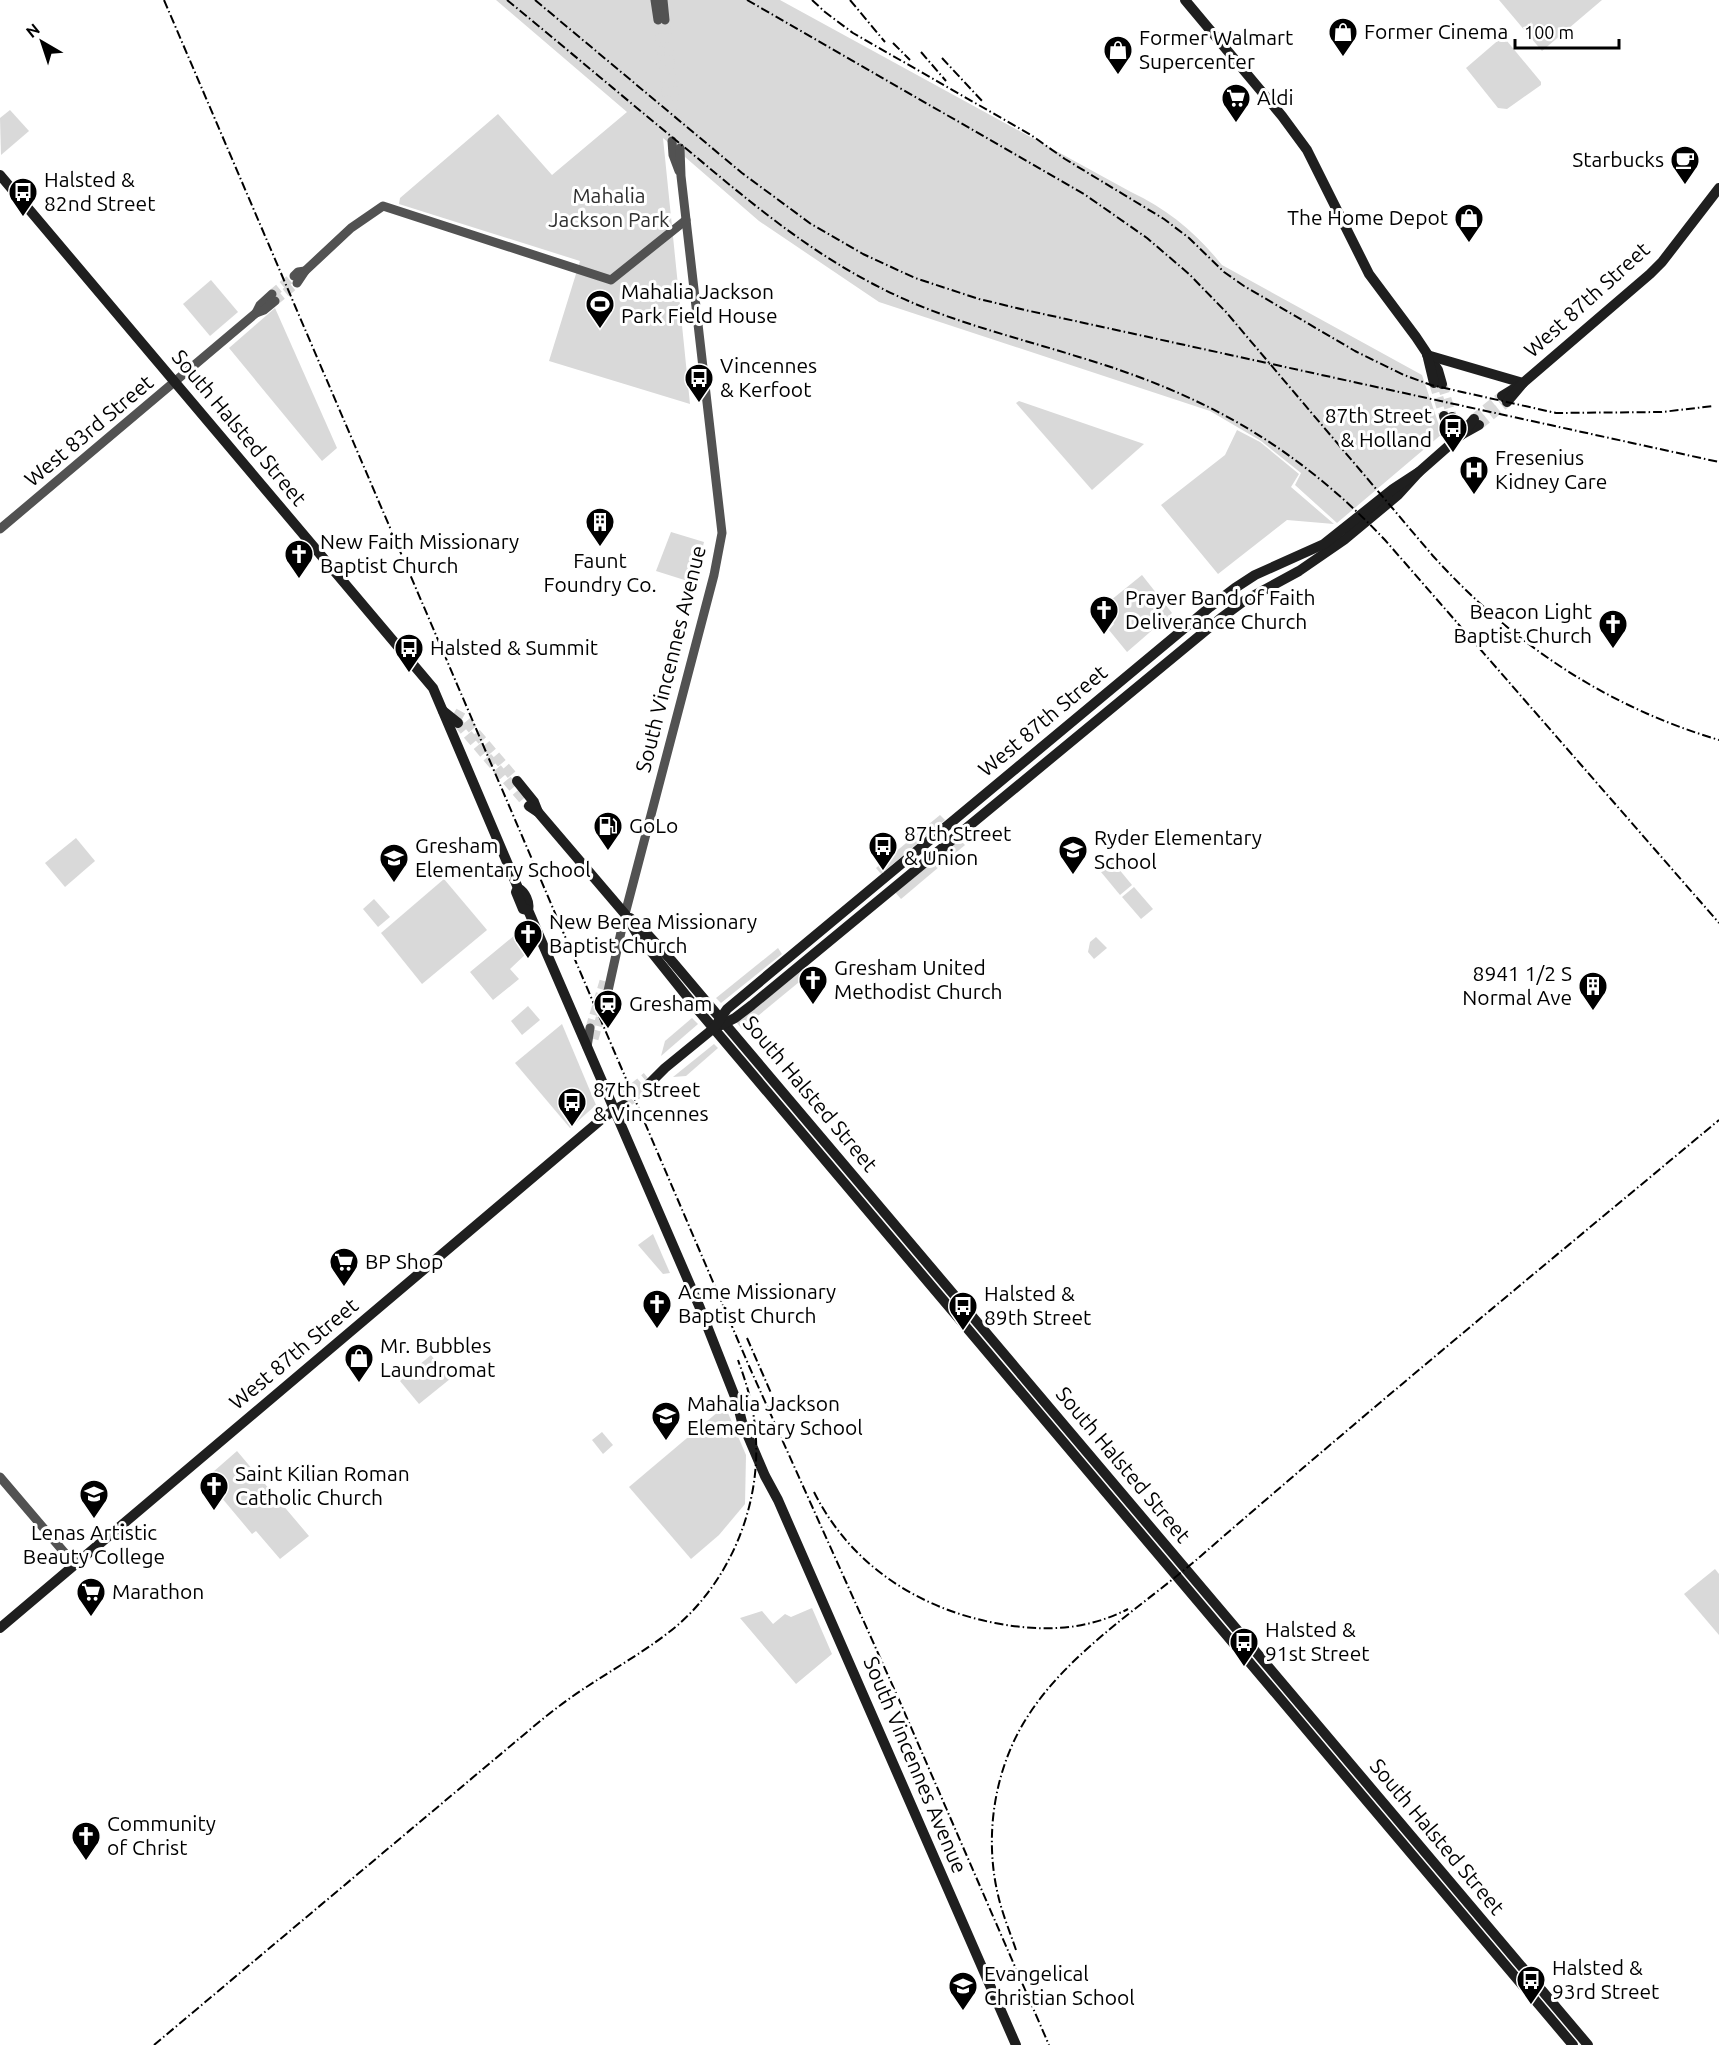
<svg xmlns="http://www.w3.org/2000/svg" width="1719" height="2045" font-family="Ubuntu,sans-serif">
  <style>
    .green { fill: #d9d9d9 }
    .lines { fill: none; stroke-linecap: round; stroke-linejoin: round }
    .tertiary-tunnel { stroke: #d9d9d9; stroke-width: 9; stroke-dasharray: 9 4.5; stroke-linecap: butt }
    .secondary-tunnel { stroke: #d9d9d9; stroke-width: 10; stroke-dasharray: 10 5; stroke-linecap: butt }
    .tertiary { stroke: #525252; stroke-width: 9 }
    .secondary { stroke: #1f1f1f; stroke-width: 10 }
    .rail { stroke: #000; stroke-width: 2; stroke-dasharray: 9 3 1.5 3; stroke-linecap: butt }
    .labels { text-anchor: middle; stroke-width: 6; stroke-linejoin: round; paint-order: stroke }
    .poi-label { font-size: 21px; fill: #000; stroke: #fff; text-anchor: start }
    .park-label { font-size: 21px; fill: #303030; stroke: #fff }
    .street-label { font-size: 21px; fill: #000; stroke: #fff }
  </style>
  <rect width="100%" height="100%" fill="#fff"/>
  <g class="green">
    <path d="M496,0H780L1131,192C1169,210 1196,233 1222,265L1422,375L1442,434L1337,523L1295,485L1301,473L1261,441L1210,411L879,302L759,221L663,138L690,404L549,361L580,261L399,204L400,198L498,114L552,175L627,112Z"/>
    <path d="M1499,0H1602L1542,51Z"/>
    <path d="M1502,37L1507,41L1541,82V85L1507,109L1498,108L1466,68Z"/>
    <path d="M10,110L29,131L1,155L0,118Z"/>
    <path d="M211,280L238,312L210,336L183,304Z"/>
    <path d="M275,308L337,448L322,461L229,348Z"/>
    <path d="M1019,401L1144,444L1092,490L1016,403Z"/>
    <path d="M1237,430L1260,442L1299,474L1291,487L1334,524L1287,520L1218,574L1161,505L1225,455Z"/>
    <path d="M671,532L704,542L694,583L656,571Z"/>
    <path d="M1142,575L1172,613L1127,652L1109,630L1114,624L1100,609Z"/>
    <path d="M940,815L945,820L881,874L876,868Z"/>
    <path d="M76,838L95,861L65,887L45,863Z"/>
    <path d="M960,840L965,845L901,899L895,892Z"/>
    <path d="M1113,862L1132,885L1120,895L1101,872Z"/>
    <path d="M444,879L487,930L422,984L381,933Z"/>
    <path d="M1134,887L1153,909L1141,919L1122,897Z"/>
    <path d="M374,899L390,917L378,927L363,909Z"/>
    <path d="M521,930L529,951L510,969L519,979L493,1000L470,972Z"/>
    <path d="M1096,937L1107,948L1094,959L1088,952L1090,942Z"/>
    <path d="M778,948L782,954L721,1003L716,998Z"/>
    <path d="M800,972L804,978L742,1029L737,1023Z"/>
    <path d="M528,1006L540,1020L522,1035L511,1021Z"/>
    <path d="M692,1018L698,1024L661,1056L665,1041Z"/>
    <path d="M562,1024L596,1105L570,1128L515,1063Z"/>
    <path d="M714,1044L718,1048L686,1076L673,1077Z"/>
    <path d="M653,1234L670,1273L663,1274L638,1245Z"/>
    <path d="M431,1355L450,1379L419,1404L400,1381Z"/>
    <path d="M725,1406L746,1455L745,1504L719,1535L691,1559L629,1487Z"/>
    <path d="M602,1432L613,1445L603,1454L592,1440Z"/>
    <path d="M237,1451L309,1536L280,1559L256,1531L252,1534L211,1485L213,1472Z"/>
    <path d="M1715,1569L1719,1574V1635L1684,1594Z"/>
    <path d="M812,1608L832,1654L796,1684L740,1618L762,1611L773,1624L785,1614L791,1617Z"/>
  </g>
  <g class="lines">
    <g class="tertiary-tunnel">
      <path d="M658,20L672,141"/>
      <path d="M665,20L680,148"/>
      <path d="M272,294L294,276"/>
      <path d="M275,301L297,283"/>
      <path d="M590,1028L604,981"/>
      <path d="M594,1039L608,991"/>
    </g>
    <g class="secondary-tunnel">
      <path d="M1434,383L1444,416"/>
      <path d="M1442,384L1452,417"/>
      <path d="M1474,419L1502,396"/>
      <path d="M1479,425L1507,402"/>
      <path d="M454,713L463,718L517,781"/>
      <path d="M458,723L529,806"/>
      <path d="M621,1098L647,1077"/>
      <path d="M624,1105L649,1084"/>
    </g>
    <g class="tertiary">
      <path d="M655,0L658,20"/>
      <path d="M663,0L665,20"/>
      <path d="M672,141L673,155L679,171"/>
      <path d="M294,276L298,272L305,271"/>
      <path d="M297,283L305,271L351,228L383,206L611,280L686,220"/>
      <path d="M256,313L260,305L272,294"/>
      <path d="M0,529L256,313L264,310L275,301"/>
      <path d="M608,991L625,914L714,575L722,533L681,176L680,148"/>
      <path d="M587,1047L590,1028"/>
      <path d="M0,1477L75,1565"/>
    </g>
    <g class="secondary">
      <path d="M1185,0L1282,116L1307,150L1369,274L1416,337L1438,370L1442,384"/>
      <path d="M0,175L433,688L518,888C525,892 530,902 528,910L700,1308L737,1402L742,1422L765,1476L778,1500L1016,2045"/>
      <path d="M1427,355L1523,383"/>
      <path d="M1428,358L1434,383"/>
      <path d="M1502,396L1520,385"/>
      <path d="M1507,402L1523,383L1650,274L1662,262L1719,188"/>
      <path d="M1444,416L1449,431L1461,435"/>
      <path d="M1452,417L1461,435"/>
      <path d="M1461,435L1479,425"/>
      <path d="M443,711L458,723"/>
      <path d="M517,781L534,802L538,812"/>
      <path d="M529,806L538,812L625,914L637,934L693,1004L1573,2045"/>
      <path d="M518,888L516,892L523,909L528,910"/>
      <path d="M630,918L640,926L671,960L1588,2045"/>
      <path d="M719,1026L735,1018L752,1005L1221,618L1244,601L1299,571L1344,540L1398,495L1419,472L1461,435L1474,419"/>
      <path d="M649,1084L665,1068L714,1028L727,1009L1210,607L1235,588L1255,575L1324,544L1393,489L1419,472"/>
      <path d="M0,1628L603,1118L614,1110L624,1105"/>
    </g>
    <g class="rail">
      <path d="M164,0L749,1366L900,1702L1049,2045"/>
      <path d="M507,0C568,50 628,101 689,151C750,202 809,252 881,288C943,320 1012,336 1079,357C1203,394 1295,445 1385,540L1719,923"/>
      <path d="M535,0L742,173L811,224L863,254L915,278L979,299L1025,310L1719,462"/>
      <path d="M747,0L1084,194L1147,238L1189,274L1226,312L1433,556C1513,644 1605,706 1719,740"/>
      <path d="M812,0L825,12L853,33L1031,135L1065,159L1164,219L1189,238L1224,272L1244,286L1355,351L1404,375L1431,385L1556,413L1662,412L1714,406"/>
      <path d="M850,0L885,42"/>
      <path d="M893,43L910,60"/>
      <path d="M921,52L946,81"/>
      <path d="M942,58L983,102"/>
      <path d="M747,1338L771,1393"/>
      <path d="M814,1492C850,1564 917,1608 995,1623C1042,1632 1085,1631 1128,1609"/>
      <path d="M1016,1950C1010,1932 1002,1913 998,1895C985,1840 993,1780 1019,1731C1059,1657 1140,1609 1202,1555C1372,1407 1546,1264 1719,1120"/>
      <path d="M154,2045L533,1727C551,1712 569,1698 588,1686C618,1666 651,1648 679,1624C733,1576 763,1499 755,1427C753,1404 746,1382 738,1360"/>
    </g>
  </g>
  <defs>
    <g id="shop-pin" transform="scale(1.5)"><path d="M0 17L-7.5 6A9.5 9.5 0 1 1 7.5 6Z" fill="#000" stroke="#fff"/><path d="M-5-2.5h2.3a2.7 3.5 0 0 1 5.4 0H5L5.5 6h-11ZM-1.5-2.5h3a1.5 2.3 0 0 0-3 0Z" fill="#fff"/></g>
    <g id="supermarket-pin" transform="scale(1.5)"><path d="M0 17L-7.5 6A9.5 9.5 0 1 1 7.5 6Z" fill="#000" stroke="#fff"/><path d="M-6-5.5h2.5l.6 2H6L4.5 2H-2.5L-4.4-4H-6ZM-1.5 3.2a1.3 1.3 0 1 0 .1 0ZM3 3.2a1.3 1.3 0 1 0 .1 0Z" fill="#fff"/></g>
    <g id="cafe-pin" transform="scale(1.5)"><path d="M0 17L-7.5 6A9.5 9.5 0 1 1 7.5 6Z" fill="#000" stroke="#fff"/><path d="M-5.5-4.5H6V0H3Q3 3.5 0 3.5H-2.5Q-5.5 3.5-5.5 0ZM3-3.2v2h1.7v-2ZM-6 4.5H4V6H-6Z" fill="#fff"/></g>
    <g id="bus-pin" transform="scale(1.5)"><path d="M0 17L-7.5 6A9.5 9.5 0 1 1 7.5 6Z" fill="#000" stroke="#fff"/><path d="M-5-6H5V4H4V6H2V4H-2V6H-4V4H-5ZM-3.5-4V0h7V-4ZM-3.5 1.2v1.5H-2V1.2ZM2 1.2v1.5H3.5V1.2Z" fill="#fff"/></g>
    <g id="stadium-pin" transform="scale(1.5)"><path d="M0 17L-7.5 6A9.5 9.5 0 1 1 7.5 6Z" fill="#000" stroke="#fff"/><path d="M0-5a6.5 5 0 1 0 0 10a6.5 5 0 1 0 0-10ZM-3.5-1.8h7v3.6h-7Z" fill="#fff"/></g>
    <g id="hospital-pin" transform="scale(1.5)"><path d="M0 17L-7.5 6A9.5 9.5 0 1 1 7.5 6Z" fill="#000" stroke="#fff"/><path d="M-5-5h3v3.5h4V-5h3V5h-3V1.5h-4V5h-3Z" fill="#fff"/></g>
    <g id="building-pin" transform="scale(1.5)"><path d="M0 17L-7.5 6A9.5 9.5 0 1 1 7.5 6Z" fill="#000" stroke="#fff"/><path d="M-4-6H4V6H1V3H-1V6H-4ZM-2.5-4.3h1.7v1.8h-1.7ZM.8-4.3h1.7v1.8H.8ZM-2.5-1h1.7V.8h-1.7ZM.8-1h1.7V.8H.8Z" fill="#fff"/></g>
    <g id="church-pin" transform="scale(1.5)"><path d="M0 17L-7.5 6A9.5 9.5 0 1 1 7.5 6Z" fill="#000" stroke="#fff"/><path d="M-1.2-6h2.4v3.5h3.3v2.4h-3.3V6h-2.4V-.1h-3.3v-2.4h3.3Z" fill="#fff"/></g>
    <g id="fuel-pin" transform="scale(1.5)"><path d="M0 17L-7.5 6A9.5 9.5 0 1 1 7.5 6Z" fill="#000" stroke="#fff"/><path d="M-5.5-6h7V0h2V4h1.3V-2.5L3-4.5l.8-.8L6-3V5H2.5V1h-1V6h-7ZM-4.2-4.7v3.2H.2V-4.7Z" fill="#fff"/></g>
    <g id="school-pin" transform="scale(1.5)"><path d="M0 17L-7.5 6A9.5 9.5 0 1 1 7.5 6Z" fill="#000" stroke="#fff"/><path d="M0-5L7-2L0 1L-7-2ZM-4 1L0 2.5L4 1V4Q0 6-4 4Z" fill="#fff"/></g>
    <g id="station-pin" transform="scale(1.5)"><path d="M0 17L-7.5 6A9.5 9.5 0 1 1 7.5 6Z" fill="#000" stroke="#fff"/><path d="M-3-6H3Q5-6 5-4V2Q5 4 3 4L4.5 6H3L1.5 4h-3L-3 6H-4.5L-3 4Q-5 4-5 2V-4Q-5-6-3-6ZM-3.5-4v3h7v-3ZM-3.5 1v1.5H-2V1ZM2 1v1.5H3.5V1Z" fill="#fff"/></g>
  </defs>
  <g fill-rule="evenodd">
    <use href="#shop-pin" x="1343" y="32"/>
    <use href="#shop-pin" x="1118" y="50"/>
    <use href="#supermarket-pin" x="1236" y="98"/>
    <use href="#cafe-pin" x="1685" y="160"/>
    <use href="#bus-pin" x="23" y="192"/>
    <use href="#shop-pin" x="1469" y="218"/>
    <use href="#stadium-pin" x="600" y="304"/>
    <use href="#bus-pin" x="699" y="378"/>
    <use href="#bus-pin" x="1453" y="428"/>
    <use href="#hospital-pin" x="1474" y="470"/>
    <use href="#building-pin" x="600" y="522"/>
    <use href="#church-pin" x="299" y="554"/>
    <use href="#church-pin" x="1104" y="610"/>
    <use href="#church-pin" x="1613" y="624"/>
    <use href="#bus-pin" x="409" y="648"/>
    <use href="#fuel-pin" x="608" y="826"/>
    <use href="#bus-pin" x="883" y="846"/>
    <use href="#school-pin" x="1073" y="850"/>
    <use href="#school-pin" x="394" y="858"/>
    <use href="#church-pin" x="528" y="934"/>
    <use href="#church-pin" x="813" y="980"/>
    <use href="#building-pin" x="1593" y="986"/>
    <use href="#station-pin" x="608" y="1004"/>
    <use href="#bus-pin" x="572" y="1102"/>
    <use href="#supermarket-pin" x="344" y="1262"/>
    <use href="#church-pin" x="657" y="1304"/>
    <use href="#bus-pin" x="963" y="1306"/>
    <use href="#shop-pin" x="359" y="1358"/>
    <use href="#school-pin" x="666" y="1416"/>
    <use href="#church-pin" x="214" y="1486"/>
    <use href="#school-pin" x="94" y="1494"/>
    <use href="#supermarket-pin" x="91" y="1592"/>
    <use href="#bus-pin" x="1244" y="1642"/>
    <use href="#church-pin" x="86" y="1836"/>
    <use href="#bus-pin" x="1531" y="1980"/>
    <use href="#school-pin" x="963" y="1986"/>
  </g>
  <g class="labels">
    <g class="poi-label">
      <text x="1364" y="39">Former Cinema</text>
      <text x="1139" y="45">Former Walmart<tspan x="1139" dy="24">Supercenter</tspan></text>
      <text x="1257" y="105">Aldi</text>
      <text x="1664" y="167" text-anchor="end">Starbucks</text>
      <text x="44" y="187">Halsted &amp;<tspan x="44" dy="24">82nd Street</tspan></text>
      <text x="1448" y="225" text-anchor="end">The Home Depot</text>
      <text x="621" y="299">Mahalia Jackson<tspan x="621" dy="24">Park Field House</tspan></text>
      <text x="720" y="373">Vincennes<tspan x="720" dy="24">&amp; Kerfoot</tspan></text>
      <text x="1432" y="423" text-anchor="end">87th Street<tspan x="1432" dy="24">&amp; Holland</tspan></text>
      <text x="1495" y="465">Fresenius<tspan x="1495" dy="24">Kidney Care</tspan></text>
      <text x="320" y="549">New Faith Missionary<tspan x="320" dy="24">Baptist Church</tspan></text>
      <text x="600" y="568" text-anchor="middle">Faunt<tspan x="600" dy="24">Foundry Co.</tspan></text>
      <text x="1125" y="605">Prayer Band of Faith<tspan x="1125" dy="24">Deliverance Church</tspan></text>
      <text x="1592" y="619" text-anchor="end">Beacon Light<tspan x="1592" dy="24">Baptist Church</tspan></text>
      <text x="430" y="655">Halsted &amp; Summit</text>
      <text x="629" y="833">GoLo</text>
      <text x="904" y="841">87th Street<tspan x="904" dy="24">&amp; Union</tspan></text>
      <text x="1094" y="845">Ryder Elementary<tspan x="1094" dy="24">School</tspan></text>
      <text x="415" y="853">Gresham<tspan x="415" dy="24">Elementary School</tspan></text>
      <text x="549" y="929">New Berea Missionary<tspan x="549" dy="24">Baptist Church</tspan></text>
      <text x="834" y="975">Gresham United<tspan x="834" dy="24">Methodist Church</tspan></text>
      <text x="1572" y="981" text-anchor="end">8941 1/2 S<tspan x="1572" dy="24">Normal Ave</tspan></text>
      <text x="629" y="1011">Gresham</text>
      <text x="593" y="1097">87th Street<tspan x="593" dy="24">&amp; Vincennes</tspan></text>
      <text x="365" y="1269">BP Shop</text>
      <text x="678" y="1299">Acme Missionary<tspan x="678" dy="24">Baptist Church</tspan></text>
      <text x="984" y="1301">Halsted &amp;<tspan x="984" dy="24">89th Street</tspan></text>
      <text x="380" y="1353">Mr. Bubbles<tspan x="380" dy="24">Laundromat</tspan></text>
      <text x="687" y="1411">Mahalia Jackson<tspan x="687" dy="24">Elementary School</tspan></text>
      <text x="235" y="1481">Saint Kilian Roman<tspan x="235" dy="24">Catholic Church</tspan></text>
      <text x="94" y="1540" text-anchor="middle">Lenas Artistic<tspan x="94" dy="24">Beauty College</tspan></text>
      <text x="112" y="1599">Marathon</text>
      <text x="1265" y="1637">Halsted &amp;<tspan x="1265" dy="24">91st Street</tspan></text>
      <text x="107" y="1831">Community<tspan x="107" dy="24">of Christ</tspan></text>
      <text x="1552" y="1975">Halsted &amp;<tspan x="1552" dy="24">93rd Street</tspan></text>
      <text x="984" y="1981">Evangelical<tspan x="984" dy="24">Christian School</tspan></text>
    </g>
    <g class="park-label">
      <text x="609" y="203">Mahalia<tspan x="609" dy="24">Jackson Park</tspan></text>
    </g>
    <g class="street-label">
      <text transform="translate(1587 300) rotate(-42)" y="7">West 87th Street</text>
      <text transform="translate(239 428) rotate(50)" y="7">South Halsted Street</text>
      <text transform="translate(89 431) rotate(-40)" y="7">West 83rd Street</text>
      <text transform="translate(671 659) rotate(-76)" y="7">South Vincennes Avenue</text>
      <text transform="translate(1043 721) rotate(-40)" y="7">West 87th Street</text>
      <text transform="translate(810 1094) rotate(50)" y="7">South Halsted Street</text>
      <text transform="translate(294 1354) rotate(-40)" y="7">West 87th Street</text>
      <text transform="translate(1123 1465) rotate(50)" y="7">South Halsted Street</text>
      <text transform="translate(915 1765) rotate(67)" y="7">South Vincennes Avenue</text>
      <text transform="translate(1437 1837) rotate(50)" y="7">South Halsted Street</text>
    </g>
  </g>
  <g transform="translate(42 42) rotate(321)" stroke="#ffffff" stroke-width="4.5" paint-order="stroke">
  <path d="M0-4.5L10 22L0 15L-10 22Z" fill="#000000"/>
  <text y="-9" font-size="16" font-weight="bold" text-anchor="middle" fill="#000000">N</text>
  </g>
  <path d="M1515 39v9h104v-9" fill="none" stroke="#000000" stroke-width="3"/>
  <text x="1524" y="39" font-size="18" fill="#000000" stroke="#ffffff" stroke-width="4.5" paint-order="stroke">100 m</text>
</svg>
